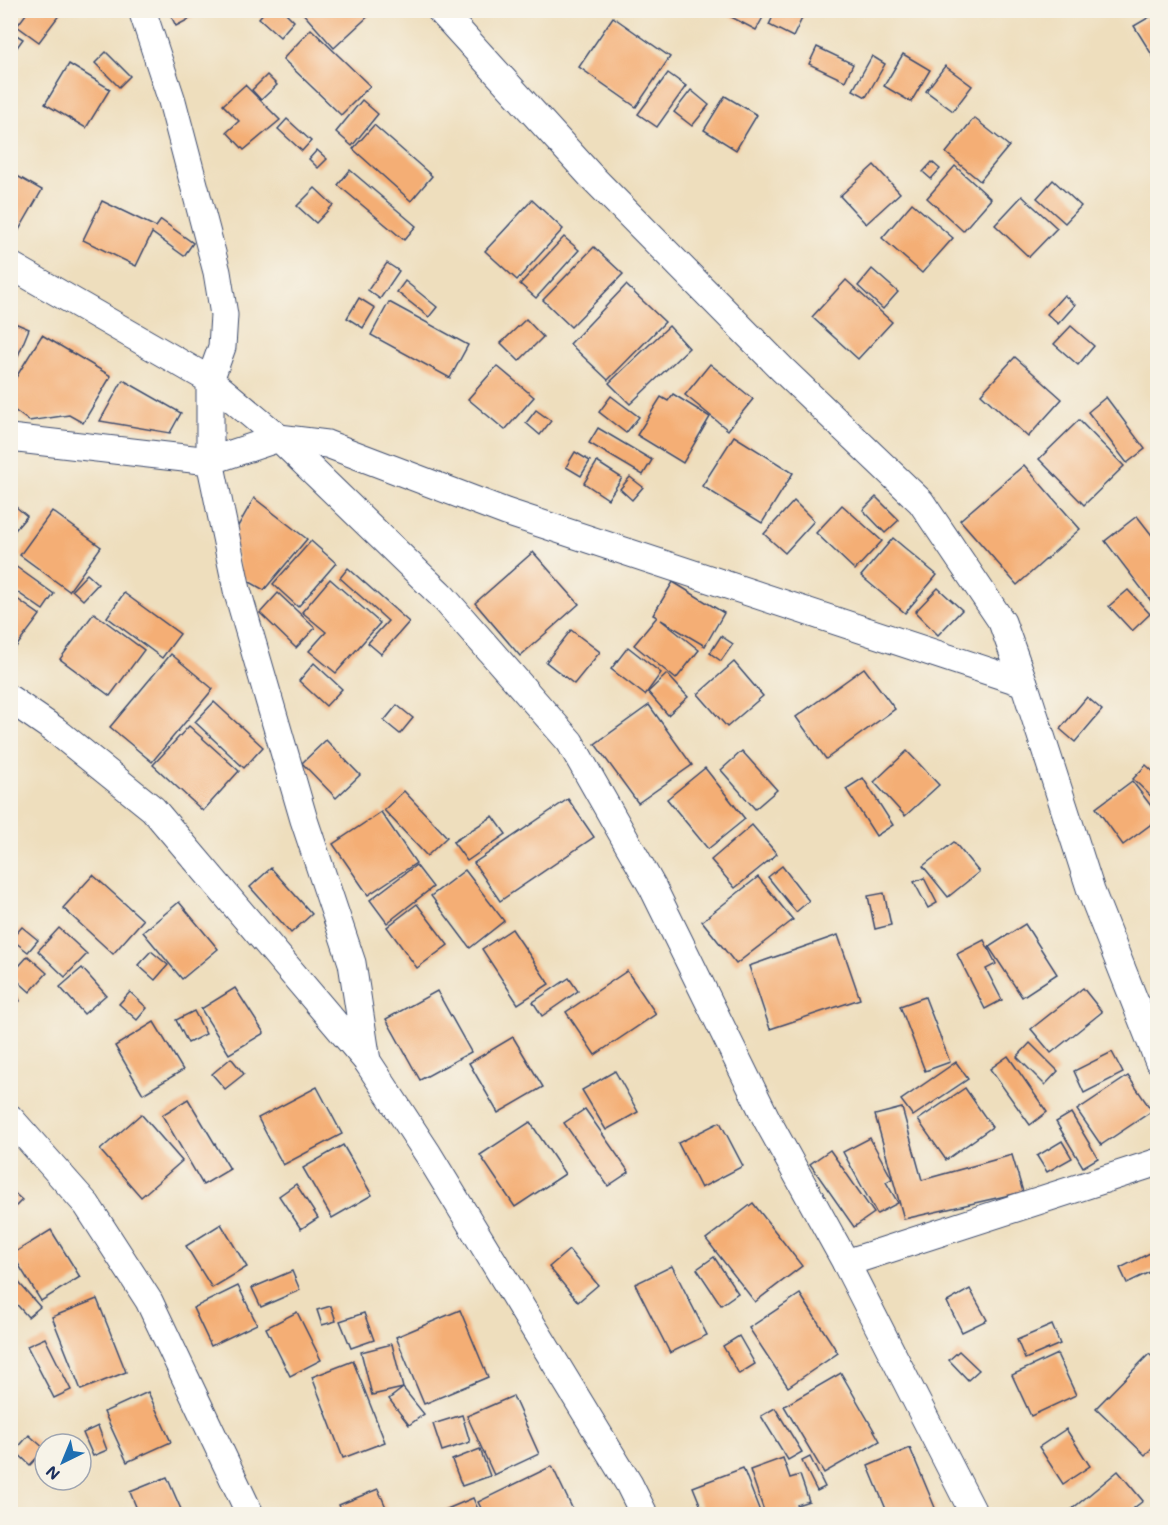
<svg xmlns="http://www.w3.org/2000/svg" width="1168" height="1525" font-family="Mali,sans-serif">
  <style>
    .building { fill: #f4ae75 }
    .lines { fill: none; stroke-linecap: round; stroke-linejoin: round }
    .street-casing { stroke: #3b496c; stroke-width: 29 }
    .street { stroke: #fff; stroke-width: 27 }
  </style>
  <rect width="100%" height="100%" fill="#f7f3e8"/>
  <filter id="ink" filterUnits="userSpaceOnUse"><feTurbulence type="fractalNoise" baseFrequency=".0167" numOctaves="2"/><feDisplacementMap in="SourceGraphic" scale="12" xChannelSelector="R" yChannelSelector="G"/><feConvolveMatrix kernelMatrix="1 2 1 2 8 2 1 2 1" color-interpolation-filters="sRGB"/></filter>
  <filter id="wash" filterUnits="userSpaceOnUse"><feTurbulence type="fractalNoise" baseFrequency=".008" numOctaves="4" result="noise"/><feDisplacementMap in="SourceGraphic" scale="24" xChannelSelector="R" yChannelSelector="G"/><feGaussianBlur stdDeviation="1.35" result="paint"/><feColorMatrix in="noise" values="0 0 0 0 0 0 0 0 0 0 0 0 0 0 0 0 0 1.4 0 .05"/><feComposite in="paint" operator="in"/></filter>
  <g filter="url(#wash)">
    <rect width="100%" height="100%" fill="#eedebd"/>
    <g id="blocks">
      <g class="building">
        <path d="M29,10H63L39,42L17,26Z"/>
        <path d="M168,10H206L176,26Z"/>
        <path d="M266,10H283L294,21L280,37L259,18Z"/>
        <path d="M300,10H375L334,48Z"/>
        <path d="M718,10H767L756,30Z"/>
        <path d="M776,10H806L793,37L769,25Z"/>
        <path d="M1158,12V56L1154,58L1134,26Z"/>
        <path d="M613,17L670,57L636,107L579,67Z"/>
        <path d="M311,29L370,86L341,115L283,59Z"/>
        <path d="M10,31L23,39L10,57Z"/>
        <path d="M817,47L853,64L845,81L809,64Z"/>
        <path d="M106,52L130,76L119,87L95,63Z"/>
        <path d="M903,54L930,70L911,102L884,86Z"/>
        <path d="M872,56L885,64L866,97L853,90Z"/>
        <path d="M69,64L110,89L86,128L45,104Z"/>
        <path d="M945,66L972,86L953,111L926,91Z"/>
        <path d="M668,73L686,86L657,127L638,114Z"/>
        <path d="M267,75L277,85L261,100L252,90Z"/>
        <path d="M245,85L280,120L244,150L227,132L239,121L223,105Z"/>
        <path d="M691,90L709,105L692,126L674,112Z"/>
        <path d="M725,96L757,115L736,150L704,130Z"/>
        <path d="M362,100L378,114L352,146L336,132Z"/>
        <path d="M974,118L1009,146L980,181L946,153Z"/>
        <path d="M287,119L311,141L302,151L278,129Z"/>
        <path d="M374,125L432,176L411,201L353,149Z"/>
        <path d="M317,150L327,159L318,168L309,159Z"/>
        <path d="M932,162L940,169L931,179L923,172Z"/>
        <path d="M874,165L900,193L866,224L840,196Z"/>
        <path d="M955,166L991,199L963,231L927,198Z"/>
        <path d="M350,170L416,226L404,240L338,185Z"/>
        <path d="M10,172L42,190L12,242L10,241Z"/>
        <path d="M1053,180L1081,206L1065,223L1037,198Z"/>
        <path d="M315,188L333,205L316,223L297,206Z"/>
        <path d="M1022,196L1057,228L1029,257L995,225Z"/>
        <path d="M532,200L563,229L517,280L485,251Z"/>
        <path d="M102,201L156,227L161,220L193,243L184,256L152,233L136,266L83,240Z"/>
        <path d="M912,203L953,238L922,273L882,238Z"/>
        <path d="M564,237L579,250L536,298L520,284Z"/>
        <path d="M594,247L623,274L571,327L543,300Z"/>
        <path d="M387,263L399,271L380,299L368,290Z"/>
        <path d="M872,269L898,292L883,309L858,286Z"/>
        <path d="M846,280L892,322L858,359L812,317Z"/>
        <path d="M405,281L437,307L429,317L397,292Z"/>
        <path d="M626,285L665,322L608,380L570,344Z"/>
        <path d="M1064,295L1075,305L1058,324L1047,314Z"/>
        <path d="M359,298L375,308L363,328L347,318Z"/>
        <path d="M389,302L468,345L450,378L371,335Z"/>
        <path d="M526,319L543,337L519,361L501,343Z"/>
        <path d="M10,321L29,329L11,373H10Z"/>
        <path d="M669,326L689,348L630,404L609,383Z"/>
        <path d="M1071,326L1094,346L1078,365L1054,344Z"/>
        <path d="M42,335L111,376L83,423L69,415L29,421L10,407V387Z"/>
        <path d="M1015,357L1062,399L1028,437L981,394Z"/>
        <path d="M710,364L753,399L728,430L685,395Z"/>
        <path d="M497,366L534,397L505,430L468,399Z"/>
        <path d="M123,380L181,413L170,433L100,421Z"/>
        <path d="M673,394L710,417L683,463L637,435L661,397L668,401Z"/>
        <path d="M611,396L639,417L626,433L599,412Z"/>
        <path d="M1106,397L1145,449L1127,463L1088,412Z"/>
        <path d="M536,410L551,421L540,435L526,423Z"/>
        <path d="M1079,420L1124,466L1084,505L1039,459Z"/>
        <path d="M598,428L652,460L643,475L589,443Z"/>
        <path d="M734,436L793,473L762,523L702,486Z"/>
        <path d="M575,452L590,461L581,476L566,467Z"/>
        <path d="M597,462L622,478L608,499L584,483Z"/>
        <path d="M1024,465L1080,529L1017,585L960,520Z"/>
        <path d="M630,477L643,487L632,500L620,489Z"/>
        <path d="M876,497L899,520L885,533L863,510Z"/>
        <path d="M254,498L307,539L264,590L241,577L233,535Z"/>
        <path d="M794,501L814,521L785,553L764,534Z"/>
        <path d="M10,502L27,516L10,536Z"/>
        <path d="M842,505L882,541L855,570L816,533Z"/>
        <path d="M52,511L101,547L69,591L20,555Z"/>
        <path d="M1137,516L1158,543V596L1151,601L1105,541Z"/>
        <path d="M893,538L937,575L905,613L861,576Z"/>
        <path d="M311,541L336,563L298,607L273,584Z"/>
        <path d="M533,552L579,604L520,656L475,603Z"/>
        <path d="M15,566L54,594L43,610L10,587V572Z"/>
        <path d="M348,568L409,622L381,654L368,643L388,621L340,578Z"/>
        <path d="M87,574L98,584L83,600L72,590Z"/>
        <path d="M330,579L380,623L336,673L309,651L326,632L302,612Z"/>
        <path d="M673,582L724,613L705,646L661,620L699,650L676,679L634,645L657,617L653,615Z"/>
        <path d="M938,588L962,610L938,635L915,612Z"/>
        <path d="M1128,590L1150,614L1132,631L1109,606Z"/>
        <path d="M124,593L180,634L162,658L107,617Z"/>
        <path d="M278,593L315,628L296,648L260,613Z"/>
        <path d="M10,594L40,615L10,655Z"/>
        <path d="M94,613L144,650L110,696L60,659Z"/>
        <path d="M571,630L600,652L574,684L546,662Z"/>
        <path d="M721,636L733,644L721,661L710,653Z"/>
        <path d="M628,647L661,673L645,695L611,669Z"/>
        <path d="M171,654L213,689L152,762L110,727Z"/>
        <path d="M734,662L763,696L727,727L698,694Z"/>
        <path d="M314,663L342,689L326,706L299,681Z"/>
        <path d="M864,668L895,709L826,759L796,717Z"/>
        <path d="M667,674L688,697L668,715L648,692Z"/>
        <path d="M1087,697L1102,710L1075,742L1060,729Z"/>
        <path d="M214,702L263,747L244,768L195,722Z"/>
        <path d="M397,705L413,718L400,734L384,721Z"/>
        <path d="M649,705L692,765L638,803L595,744Z"/>
        <path d="M189,726L239,771L203,811L153,765Z"/>
        <path d="M326,740L360,775L336,798L302,763Z"/>
        <path d="M742,751L777,790L755,809L721,770Z"/>
        <path d="M907,751L939,785L905,816L874,782Z"/>
        <path d="M1146,765L1158,776V803L1133,779Z"/>
        <path d="M705,768L745,819L708,849L667,799Z"/>
        <path d="M863,778L893,825L876,836L846,789Z"/>
        <path d="M1132,781L1158,815V819L1123,845L1096,808Z"/>
        <path d="M404,791L447,837L427,856L384,810Z"/>
        <path d="M568,799L594,837L500,901L474,863Z"/>
        <path d="M381,812L416,863L368,895L333,844Z"/>
        <path d="M493,816L506,834L467,861L453,842Z"/>
        <path d="M752,825L777,854L735,888L711,860Z"/>
        <path d="M954,842L979,872L948,897L923,866Z"/>
        <path d="M416,865L433,887L387,923L370,900Z"/>
        <path d="M782,866L809,901L796,912L768,877Z"/>
        <path d="M271,868L312,914L291,933L250,887Z"/>
        <path d="M465,870L504,921L470,948L431,896Z"/>
        <path d="M93,875L143,920L113,954L63,908Z"/>
        <path d="M758,877L793,920L736,964L702,921Z"/>
        <path d="M924,878L937,903L928,908L914,882Z"/>
        <path d="M884,893L891,925L875,929L868,896Z"/>
        <path d="M179,902L218,949L182,979L143,932Z"/>
        <path d="M417,904L448,945L417,968L387,927Z"/>
        <path d="M1025,924L1057,974L1022,997L989,947Z"/>
        <path d="M22,927L38,940L28,952L11,939Z"/>
        <path d="M59,928L87,954L65,977L38,951Z"/>
        <path d="M512,929L549,984L518,1004L482,949Z"/>
        <path d="M838,935L860,999L770,1029L749,966Z"/>
        <path d="M984,940L996,964L986,969L1002,1000L985,1009L957,954Z"/>
        <path d="M151,951L168,965L155,980L138,965Z"/>
        <path d="M28,956L47,973L30,992L11,975Z"/>
        <path d="M82,968L106,995L84,1014L60,987Z"/>
        <path d="M627,971L656,1014L595,1055L566,1012Z"/>
        <path d="M569,978L578,991L542,1016L533,1002Z"/>
        <path d="M12,985L20,1001L10,1006V986Z"/>
        <path d="M235,988L264,1033L229,1054L201,1009Z"/>
        <path d="M1083,988L1102,1012L1051,1053L1031,1029Z"/>
        <path d="M437,991L471,1052L420,1080L386,1019Z"/>
        <path d="M130,992L147,1008L137,1020L119,1004Z"/>
        <path d="M925,997L950,1062L925,1071L900,1006Z"/>
        <path d="M194,1011L206,1034L188,1043L176,1020Z"/>
        <path d="M154,1022L183,1070L143,1094L115,1046Z"/>
        <path d="M513,1037L543,1087L498,1113L469,1063Z"/>
        <path d="M1030,1043L1058,1071L1045,1085L1017,1057Z"/>
        <path d="M1112,1052L1123,1073L1084,1093L1074,1071Z"/>
        <path d="M1008,1056L1047,1112L1030,1125L990,1069Z"/>
        <path d="M231,1058L244,1074L225,1089L212,1074Z"/>
        <path d="M956,1062L968,1079L913,1116L901,1100Z"/>
        <path d="M615,1071L638,1112L606,1130L582,1090Z"/>
        <path d="M1128,1076L1152,1111L1101,1145L1077,1110Z"/>
        <path d="M317,1087L342,1134L283,1165L258,1118Z"/>
        <path d="M965,1088L992,1127L946,1160L918,1120Z"/>
        <path d="M188,1099L230,1169L203,1185L162,1115Z"/>
        <path d="M902,1108L922,1180L1012,1155L1023,1192L904,1219L875,1115Z"/>
        <path d="M585,1109L629,1172L608,1186L564,1123Z"/>
        <path d="M1071,1113L1098,1158L1083,1167L1056,1122Z"/>
        <path d="M141,1114L182,1161L141,1197L100,1150Z"/>
        <path d="M530,1122L565,1174L515,1207L480,1155Z"/>
        <path d="M720,1122L743,1166L701,1188L678,1143Z"/>
        <path d="M870,1138L892,1179L886,1182L898,1203L877,1214L843,1152Z"/>
        <path d="M1062,1141L1072,1158L1047,1172L1037,1156Z"/>
        <path d="M343,1145L372,1195L332,1218L303,1168Z"/>
        <path d="M830,1150L874,1213L854,1227L810,1164Z"/>
        <path d="M296,1184L318,1218L301,1229L279,1196Z"/>
        <path d="M10,1189L22,1200L10,1212Z"/>
        <path d="M753,1203L802,1266L755,1302L706,1239Z"/>
        <path d="M221,1224L247,1267L212,1288L186,1246Z"/>
        <path d="M51,1230L80,1277L41,1301L12,1254Z"/>
        <path d="M1158,1249V1268L1127,1283L1120,1268Z"/>
        <path d="M569,1250L598,1285L578,1302L549,1267Z"/>
        <path d="M714,1257L738,1293L721,1305L697,1269Z"/>
        <path d="M672,1266L707,1335L670,1353L635,1284Z"/>
        <path d="M292,1271L300,1290L261,1307L252,1288Z"/>
        <path d="M14,1277L40,1307L28,1317L10,1297V1280Z"/>
        <path d="M238,1286L257,1324L211,1346L193,1308Z"/>
        <path d="M970,1289L987,1320L962,1332L947,1302Z"/>
        <path d="M800,1294L838,1353L788,1387L749,1328Z"/>
        <path d="M97,1299L126,1372L81,1390L52,1317Z"/>
        <path d="M331,1306L336,1321L322,1325L317,1310Z"/>
        <path d="M460,1310L488,1377L424,1404L396,1337Z"/>
        <path d="M297,1312L321,1360L290,1376L266,1328Z"/>
        <path d="M364,1313L374,1340L351,1348L340,1321Z"/>
        <path d="M1052,1325L1060,1344L1025,1359L1017,1340Z"/>
        <path d="M739,1336L755,1364L739,1374L723,1346Z"/>
        <path d="M45,1338L71,1390L54,1398L27,1346Z"/>
        <path d="M392,1344L403,1388L424,1414L409,1425L389,1399L403,1388L372,1395L361,1352Z"/>
        <path d="M959,1351L979,1370L968,1380L949,1360Z"/>
        <path d="M1057,1354L1076,1395L1031,1416L1012,1375Z"/>
        <path d="M1149,1354L1158,1362V1442L1145,1455L1096,1408Z"/>
        <path d="M353,1361L385,1442L343,1458L312,1377Z"/>
        <path d="M841,1373L880,1441L824,1473L784,1406Z"/>
        <path d="M148,1392L171,1442L127,1462L104,1412Z"/>
        <path d="M513,1396L539,1454L494,1475L467,1416Z"/>
        <path d="M775,1408L802,1452L788,1460L761,1416Z"/>
        <path d="M462,1415L470,1442L442,1451L433,1424Z"/>
        <path d="M98,1426L107,1450L93,1456L83,1433Z"/>
        <path d="M1066,1429L1090,1466L1063,1484L1039,1447Z"/>
        <path d="M29,1435L45,1449L30,1465L15,1451Z"/>
        <path d="M910,1448L936,1510L925,1514H888L868,1466Z"/>
        <path d="M480,1449L490,1476L462,1486L452,1460Z"/>
        <path d="M810,1457L825,1487L817,1491L802,1461Z"/>
        <path d="M783,1458L790,1478L800,1475L809,1501L797,1505L800,1514H765L750,1470Z"/>
        <path d="M552,1466L575,1514H484L478,1502Z"/>
        <path d="M743,1468L761,1514H704L693,1487Z"/>
        <path d="M1118,1471L1143,1501L1126,1514H1066Z"/>
        <path d="M167,1477L183,1514H139L130,1492Z"/>
        <path d="M378,1489L389,1514H343L339,1505Z"/>
        <path d="M473,1498L480,1514H441L440,1512Z"/>
      </g>
    </g>
  </g>
  <g filter="url(#ink)">
    <use href="#blocks" fill-opacity="0" stroke="#3b496c" stroke-width="1.5"/>
    <g class="lines">
      <g class="street-casing">
        <g id="street">
          <path d="M142,10L172,101L217,272L224,315L222,347L210,380L279,438L327,444L506,512L1024,683"/>
          <path d="M440,10L590,175L783,370L921,502L1002,622L1024,683L1091,891L1158,1060"/>
          <path d="M10,265L210,380V461L279,438L442,596L570,742L653,888L767,1120L846,1263L974,1514"/>
          <path d="M10,438L210,461L237,590L304,820L352,963L367,1061"/>
          <path d="M10,699L55,730L153,809L367,1061L428,1154L629,1484L644,1514"/>
          <path d="M10,1118L87,1205L149,1301L250,1514"/>
          <path d="M846,1263L1158,1162"/>
        </g>
      </g>
      <use href="#street" class="street"/>
    </g>
  </g>
  <rect width="1168" height="1525" fill="none" stroke="#f7f3e8" stroke-width="36"/>
  <g transform="translate(63 1462) rotate(223)"><circle r="28" fill="#f7f3e8" stroke="#9fa5b1" stroke-width="1.5"/>
  <path d="M0-4.5L10 22L0 15L-10 22Z" fill="#1f6fb2"/>
  <text y="-9" font-size="16" font-weight="bold" text-anchor="middle" fill="#1b2f5e">N</text>
  </g>
</svg>
